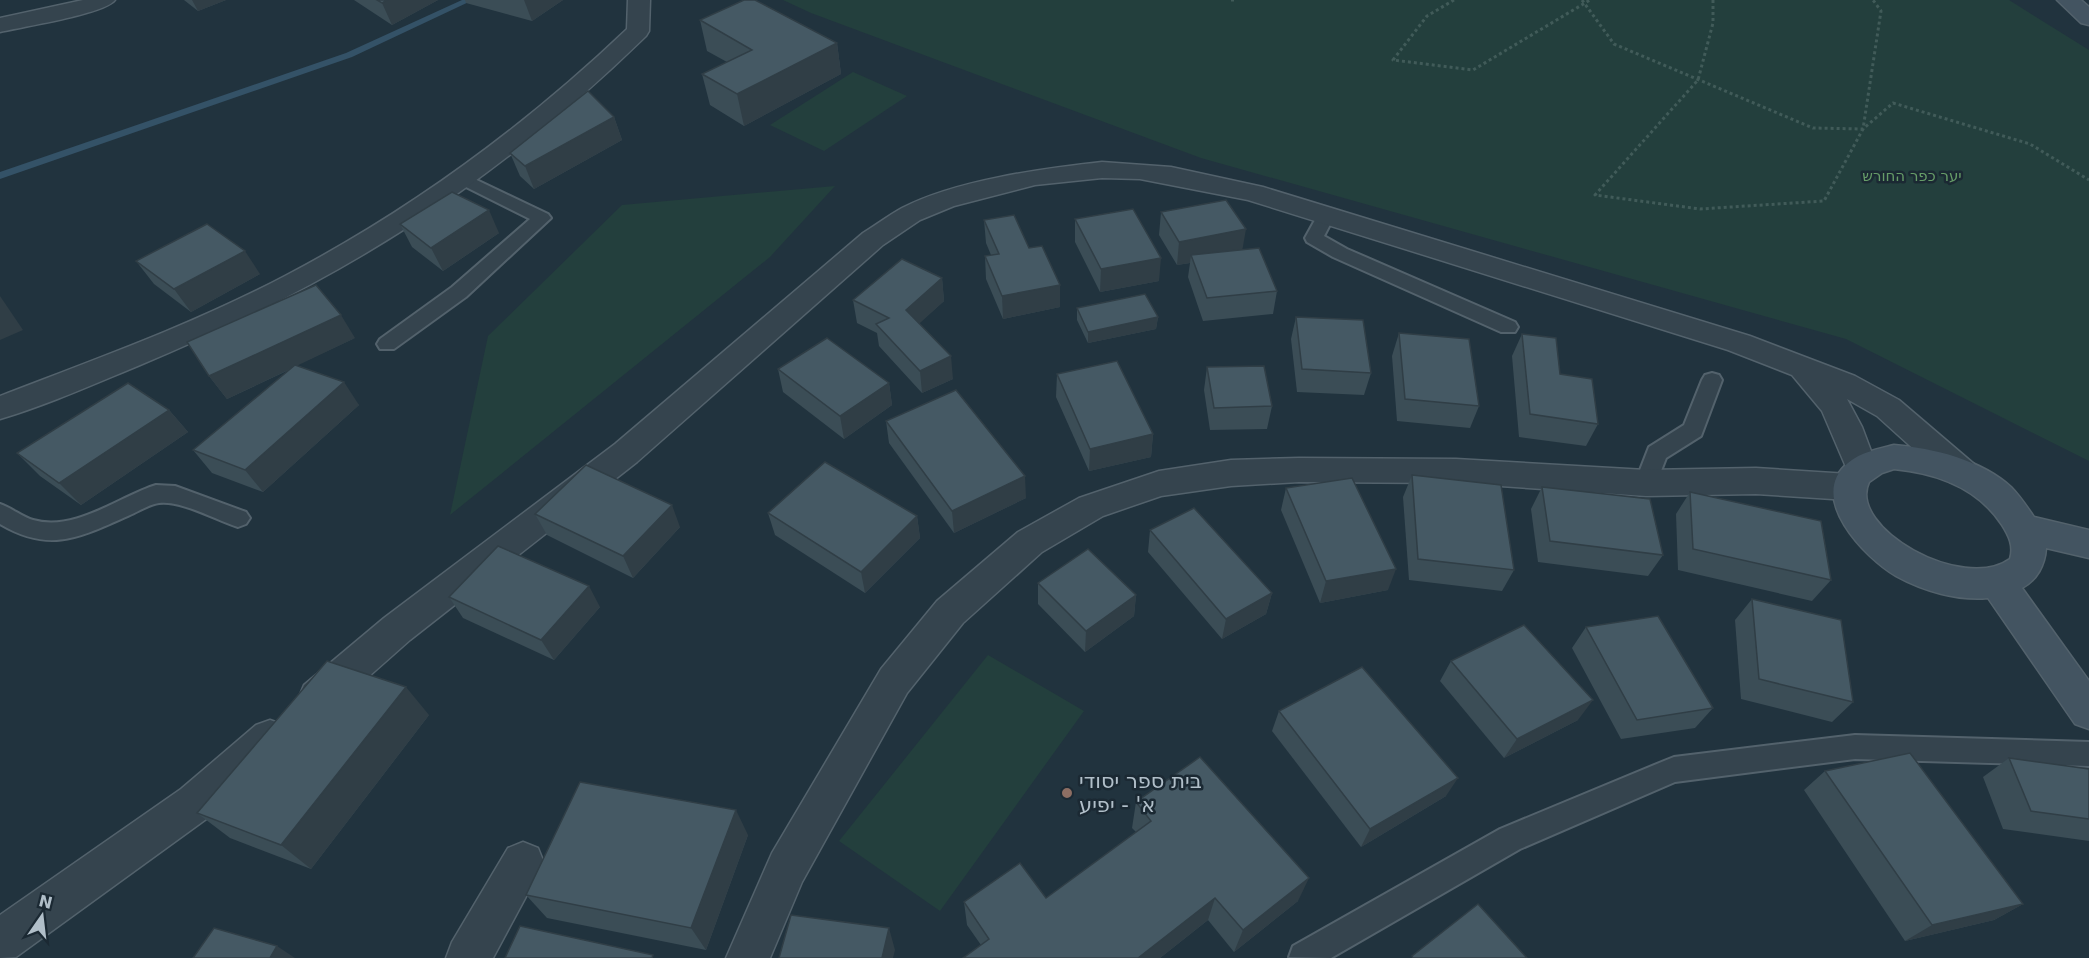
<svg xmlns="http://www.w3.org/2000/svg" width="2089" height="958" font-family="'DejaVu Sans',Heebo,sans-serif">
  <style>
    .green { fill: #233f3d }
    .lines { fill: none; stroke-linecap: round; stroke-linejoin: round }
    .stream { fill: #345267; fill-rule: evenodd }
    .lane-casing { stroke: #53626c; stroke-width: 4 }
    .street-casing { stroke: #53626c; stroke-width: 3 }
    .secondary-casing { stroke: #53626c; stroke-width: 3 }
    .path { stroke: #415b59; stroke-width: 3; stroke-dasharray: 3 3; stroke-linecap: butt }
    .lane { fill: #35444e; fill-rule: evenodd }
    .street { fill: #35444e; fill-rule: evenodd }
    .secondary { fill: #435461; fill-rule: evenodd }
    .wall { fill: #3b4d56 }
    .shaded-wall { fill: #303e46 }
    .building { fill: #455964; stroke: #303e46; stroke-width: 1.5 }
    .education-dot { fill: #8d6e63; stroke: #1b2933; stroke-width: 2 }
    .labels { text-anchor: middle; stroke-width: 5; stroke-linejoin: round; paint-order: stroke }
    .far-park-label { font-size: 15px; fill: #669c68; stroke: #1b2933 }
    .near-poi-label { font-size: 21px; fill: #b1bfc9; stroke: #1b2933; text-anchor: start }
  </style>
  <rect width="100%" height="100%" fill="#21333e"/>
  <g class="green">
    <path d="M783,0H2009L2089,50V461L1846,339L1201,158L811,13Z"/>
    <path d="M853,72L907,96L824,151L770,125Z"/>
    <path d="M835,186L770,257L450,515L488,336L622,205Z"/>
    <path d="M988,655L1084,711L940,911L839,841Z"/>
  </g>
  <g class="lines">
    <path class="stream" d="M462,0H473L352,57L0,179V172L346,53Z"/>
    <g class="lane-casing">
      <g id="lane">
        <path d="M462,173L548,214L551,218L466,297L394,349H380L377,344L380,339L452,287L530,219L456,182L453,178Z"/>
        <path d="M1326,209L1335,215L1324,236L1347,249L1515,322L1518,327L1515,332H1501L1333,257L1307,242L1305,238L1320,211Z"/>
        <path d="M1712,373L1719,375L1722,380L1701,436L1666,458L1654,489L1646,492L1638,489L1635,483L1649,447L1684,425L1702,380L1705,375Z"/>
        <path d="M156,485L175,486L246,512L250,518L246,524L238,527C216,520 181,500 159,503C150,504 139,511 130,515C80,537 51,554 0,524V504C12,508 22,517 33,520C75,532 118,497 156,485Z"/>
        <path d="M1855,735L2089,742V766L1855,759L1675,782L1520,849L1331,958L1289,957L1293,946L1500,829L1664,761L1674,757Z"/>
      </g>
    </g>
    <g class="street-casing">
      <g id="street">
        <path d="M83,0H115C105,14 21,27 0,32V18Z"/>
        <path d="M628,0H650L649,31L646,36C491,187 339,282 140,365C94,384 47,405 0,419V396C96,359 194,324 285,276C411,210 524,127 627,29Z"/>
        <path d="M1102,162L1171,167L1263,187L1750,336L1855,376L1899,400L1974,464L1978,473L1974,482L1962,486L1950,482L1877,416L1847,399L1862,427L1877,467L1873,476L1860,479L1865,487L1860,496L1848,500L1756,494L1646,496L1456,483L1299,482L1231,486L1161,496L1103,516L1042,552L963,623L907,693L802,882L770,958H726L772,853L881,669L937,601L1018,532L1079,498L1159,471L1231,460L1299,458L1456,459L1646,470L1756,468L1849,474L1822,411L1792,375L1728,350L1248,200L1140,179L1102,178L1035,185L954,206L920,220L883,245L637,462L410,640L332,709L318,714L304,709L299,697L304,685L384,618L615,444L863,233C876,225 889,215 902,208C957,180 1040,169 1102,162Z"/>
        <path d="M270,720L284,725L290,738L284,751L209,817L16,957L0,958V915L181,789L256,725Z"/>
        <path d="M523,842L538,848L544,863L493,958H446L452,942L508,848Z"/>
      </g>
    </g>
    <g class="secondary-casing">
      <g id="secondary">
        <path d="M2057,0H2081L2089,7V25L2081,23Z"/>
        <path d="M1894,445C1934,448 1981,460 2011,487C2020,496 2027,507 2034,517L2089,530V558L2046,548C2045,565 2037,580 2022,588L2089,681V729L2075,724L1988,598C1958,601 1923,591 1896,576C1865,558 1806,497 1848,463C1861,452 1878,449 1894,445ZM1894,469C1936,473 1978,488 2002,525C2009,536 2014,546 2010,559C1963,593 1847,528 1869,482L1882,473Z"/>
      </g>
    </g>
    <g class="path">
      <path d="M1231,0H1235"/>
      <path d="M1454,0L1427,16L1393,60L1473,70L1590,0"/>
      <path d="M1582,0L1614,44L1813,128L1863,129L1893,103L2030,144L2089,180"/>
      <path d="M1713,0V23L1698,80L1595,195L1700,209L1824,201L1863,129L1881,11L1873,0"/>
    </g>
    <use href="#lane" class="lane"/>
    <use href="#street" class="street"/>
    <use href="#secondary" class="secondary"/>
  </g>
  <g class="wall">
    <path d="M184,0H226L198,11Z"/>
    <path d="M354,0H438L392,25Z"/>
    <path d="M465,0H563L532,21L466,3Z"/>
    <path d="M700,20L837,43L841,74L744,126L710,105L702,74L727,62L707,51Z"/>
    <path d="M614,117L622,140L534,189L520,176L510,153Z"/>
    <path d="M1161,212L1243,250L1277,291L1273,314L1203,321L1188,277L1190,263L1177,265L1159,235Z"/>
    <path d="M1075,219L1159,281L1100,292L1075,242Z"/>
    <path d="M984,220L1029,248L1060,285V307L1003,319L986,279L985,256L991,255L986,243Z"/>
    <path d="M400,224L499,233L443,271L412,247Z"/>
    <path d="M136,261L260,274L191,312L154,284Z"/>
    <path d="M942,278L944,301L919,323L953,379L922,393L879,346L877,333L857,323L853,300Z"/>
    <path d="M1077,308L1158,317L1156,329L1088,343L1077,320Z"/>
    <path d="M1296,317L1371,373L1364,395L1297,392L1291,339Z"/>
    <path d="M1399,333L1479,406L1470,428L1397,421L1392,356Z"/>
    <path d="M1522,334L1560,374L1598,424L1586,446L1519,437L1512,356Z"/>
    <path d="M355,338L297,365L359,405L263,492L212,473L193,450L291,369L227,399L209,376Z"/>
    <path d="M1207,367L1272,406L1267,429L1210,430L1204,390Z"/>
    <path d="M778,369L889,383L892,405L844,439L783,392Z"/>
    <path d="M1057,374L1153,434L1151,457L1089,471L1056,397Z"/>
    <path d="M169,410L188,432L81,505L40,476L17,453Z"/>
    <path d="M886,421L1026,498L954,533L889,443Z"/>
    <path d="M1412,475L1514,570L1502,591L1409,580L1403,497Z"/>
    <path d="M1542,487L1663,555L1648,576L1538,562L1531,509Z"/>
    <path d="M1286,488L1388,590L1320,603L1281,510Z"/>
    <path d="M1690,492L1831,580L1812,601L1678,570L1676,514Z"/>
    <path d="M768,513L917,516L920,538L865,593L775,535Z"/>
    <path d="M535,514L680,527L633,578L547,535Z"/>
    <path d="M1150,530L1272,593L1266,614L1222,639L1148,552Z"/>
    <path d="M1038,583L1136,595L1134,616L1085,652L1038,604Z"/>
    <path d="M449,597L600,607L554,660L463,618Z"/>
    <path d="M1752,599L1853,702L1832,722L1741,699L1735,620Z"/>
    <path d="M1586,627L1713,708L1695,728L1621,739L1572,648Z"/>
    <path d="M1451,661L1578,720L1504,758L1440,681Z"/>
    <path d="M1279,711L1446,796L1361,847L1272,731Z"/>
    <path d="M429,715L311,869L230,838L197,813Z"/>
    <path d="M2009,758L2089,769V841L2003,829L1983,777Z"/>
    <path d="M1825,771L2023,904L1994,920L1905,941L1804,790Z"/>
    <path d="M1136,802L1298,901L1234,952L1208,920L1160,958H963L981,945L967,925L964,902L1046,898L1136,832L1132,828Z"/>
    <path d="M748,835L706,950L547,918L526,895Z"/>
  </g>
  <g class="shaded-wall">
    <path d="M192,0H226L198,11Z"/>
    <path d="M387,0H438L392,25L382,3Z"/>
    <path d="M524,0H563L532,21Z"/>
    <path d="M837,43L841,74L744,126L737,94Z"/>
    <path d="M614,117L622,140L534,189L525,166Z"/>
    <path d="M489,210L499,233L443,271L431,248Z"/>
    <path d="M1246,229L1242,252L1191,255L1190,263L1177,265L1179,242Z"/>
    <path d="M245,251L260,274L191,312L174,289Z"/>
    <path d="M1161,258L1159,281L1100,292L1101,269Z"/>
    <path d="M942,278L944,301L909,333L906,310Z"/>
    <path d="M1060,285V307L1003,319L1002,296Z"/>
    <path d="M0,296L23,330L0,340Z"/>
    <path d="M341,315L355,338L227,399L209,376Z"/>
    <path d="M1158,317L1156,329L1088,343V332Z"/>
    <path d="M951,356L953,379L922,393L920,371Z"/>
    <path d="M344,382L359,405L263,492L245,470Z"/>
    <path d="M889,383L892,405L844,439L840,416Z"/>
    <path d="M169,410L188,432L81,505L59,483Z"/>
    <path d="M1153,434L1151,457L1089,471L1090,449Z"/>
    <path d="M1025,476L1026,498L954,533L952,511Z"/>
    <path d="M672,505L680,527L633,578L623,556Z"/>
    <path d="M917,516L920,538L865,593L861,572Z"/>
    <path d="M1396,569L1388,590L1320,603L1326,581Z"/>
    <path d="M589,586L600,607L554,660L541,640Z"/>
    <path d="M1272,593L1266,614L1222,639L1226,619Z"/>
    <path d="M1136,595L1134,616L1085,652L1086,631Z"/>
    <path d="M406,687L429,715L311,869L281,845Z"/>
    <path d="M1593,700L1578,720L1504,758L1517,739Z"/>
    <path d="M1458,778L1446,796L1361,847L1370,829Z"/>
    <path d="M736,810L748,835L706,950L691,928Z"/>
    <path d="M1309,878L1298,901L1234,952L1243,930Z"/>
    <path d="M1215,898L1208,920L1160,958H1138Z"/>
    <path d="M2023,904L1994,920L1905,941L1932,925Z"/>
    <path d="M889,928L895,950L893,958H882Z"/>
    <path d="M277,946L295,958H270Z"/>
  </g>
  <g class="building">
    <path d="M377,0H387L382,3Z"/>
    <path d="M744,0H755L837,43L737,94L702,74L752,50L700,20Z"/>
    <path d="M588,91L614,117L525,166L510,153Z"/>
    <path d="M452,192L489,210L431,248L400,224Z"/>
    <path d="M1226,200L1246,229L1179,242L1161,212Z"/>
    <path d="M1133,209L1161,258L1101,269L1075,219Z"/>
    <path d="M1014,215L1029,248L1042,246L1060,285L1002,296L985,256L999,254L984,220Z"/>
    <path d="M207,224L245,251L174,289L136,261Z"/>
    <path d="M1259,248L1277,291L1207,298L1191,255Z"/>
    <path d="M902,259L942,278L906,310L951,356L920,371L876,324L889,318L853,300Z"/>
    <path d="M316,285L341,315L209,376L187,342Z"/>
    <path d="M1145,294L1158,317L1088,332L1077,308Z"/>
    <path d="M1296,317L1363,320L1371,373L1302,369Z"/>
    <path d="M1399,333L1469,339L1479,406L1405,399Z"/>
    <path d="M1522,334L1556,338L1560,374L1592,379L1598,424L1530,414Z"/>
    <path d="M827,338L889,383L840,416L778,369Z"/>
    <path d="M1117,361L1153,434L1090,449L1057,374Z"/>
    <path d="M295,365L344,382L245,470L193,450Z"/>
    <path d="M1264,366L1272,406L1214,408L1207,367Z"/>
    <path d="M128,383L169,410L59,483L17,453Z"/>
    <path d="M956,390L1025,476L952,511L886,421Z"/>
    <path d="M825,462L917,516L861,572L768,513Z"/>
    <path d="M586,465L672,505L623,556L535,514Z"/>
    <path d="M1412,475L1501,485L1514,570L1418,559Z"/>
    <path d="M1352,478L1396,569L1326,581L1286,488Z"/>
    <path d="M1542,487L1650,499L1663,555L1550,541Z"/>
    <path d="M1690,492L1821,521L1831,580L1693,549Z"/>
    <path d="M1194,508L1272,593L1226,619L1150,530Z"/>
    <path d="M498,546L589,586L541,640L449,597Z"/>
    <path d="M1088,549L1136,595L1086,631L1038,583Z"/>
    <path d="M1752,599L1841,620L1853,702L1759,679Z"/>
    <path d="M1658,616L1713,708L1637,720L1586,627Z"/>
    <path d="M1524,625L1593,700L1517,739L1451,661Z"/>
    <path d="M327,661L406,687L281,845L197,813Z"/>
    <path d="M1362,667L1458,778L1370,829L1279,711Z"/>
    <path d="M1910,753L2023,904L1932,925L1825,771Z"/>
    <path d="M1200,757L1309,878L1243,930L1215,898L1138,958H963L989,939L964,902L1020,863L1046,898L1151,821L1136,802Z"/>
    <path d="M2009,758L2089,769V819L2031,811Z"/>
    <path d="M580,782L736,810L691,928L526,895Z"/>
    <path d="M1478,904L1527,958H1413L1412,956Z"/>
    <path d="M791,915L889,928L882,958H779Z"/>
    <path d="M520,926L653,955L652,958H505Z"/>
    <path d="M214,928L277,946L270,958H193Z"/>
  </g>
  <circle class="education-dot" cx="1067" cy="793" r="6"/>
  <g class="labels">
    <g class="far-park-label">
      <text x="1912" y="181">יער כפר החורש</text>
    </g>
    <g class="near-poi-label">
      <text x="1079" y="788">בית ספר יסודי<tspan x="1079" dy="24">א' - יפיע</tspan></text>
    </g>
  </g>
  <g transform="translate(42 916) rotate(14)" stroke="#1b2933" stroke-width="4.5" paint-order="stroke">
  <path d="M0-4.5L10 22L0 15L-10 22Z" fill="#b1bfc9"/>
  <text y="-9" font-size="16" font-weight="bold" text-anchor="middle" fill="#b1bfc9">N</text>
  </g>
</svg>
